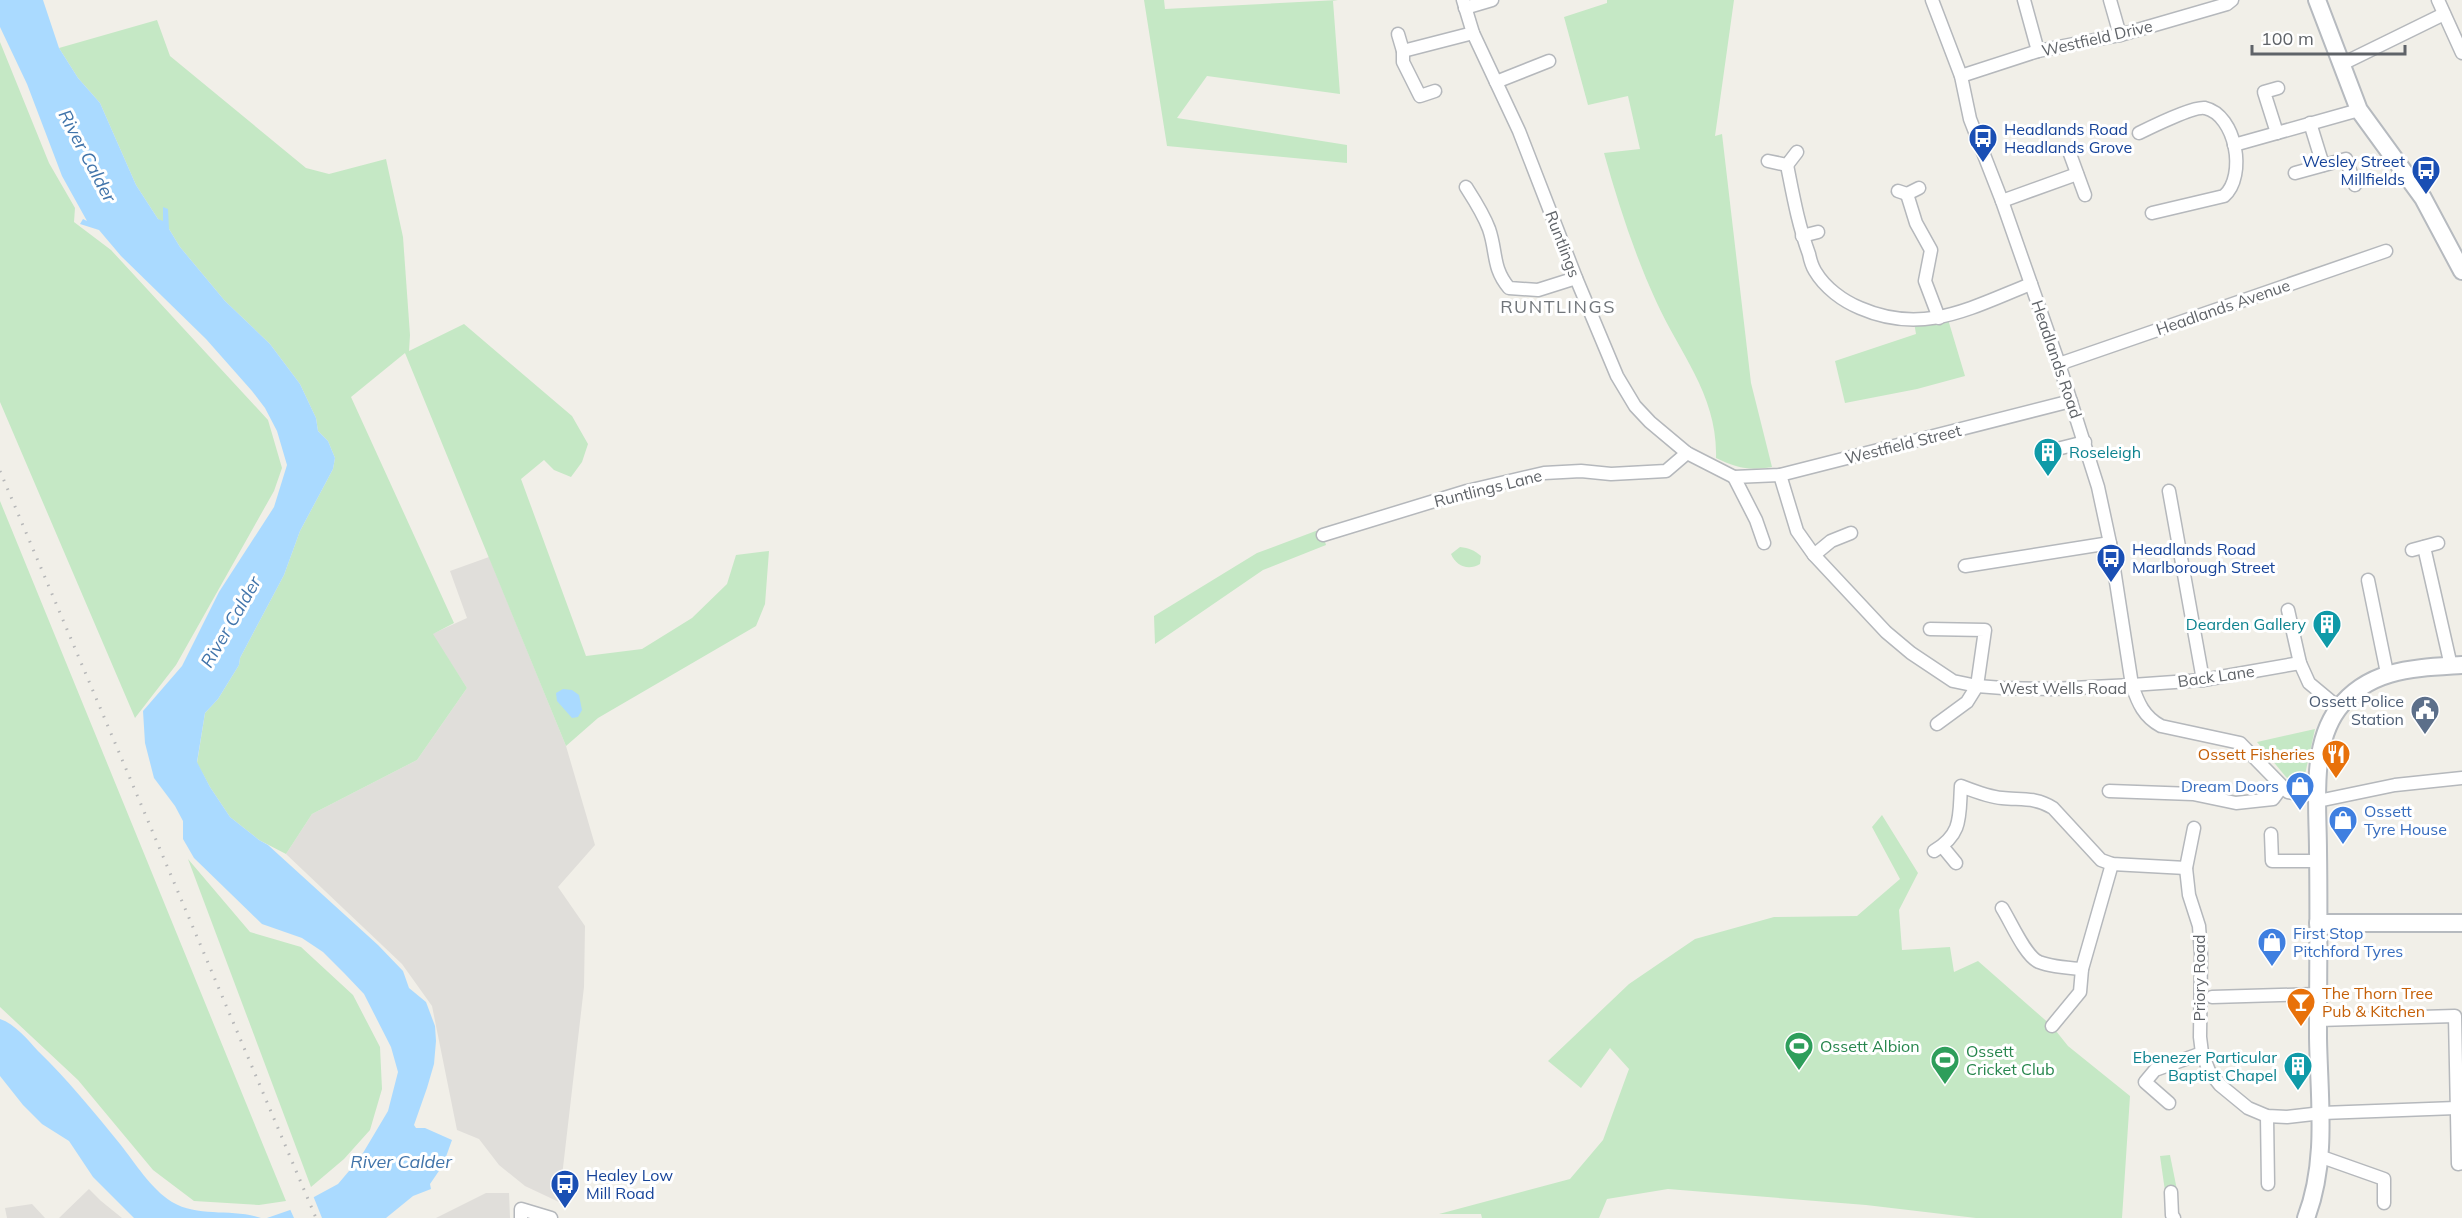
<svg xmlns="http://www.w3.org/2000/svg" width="2462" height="1218" font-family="Mulish,sans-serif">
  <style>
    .industrial { fill: #e0deda }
    .green { fill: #c5e8c5 }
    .water { fill: #aadaff }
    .pier { fill: #f1efe8 }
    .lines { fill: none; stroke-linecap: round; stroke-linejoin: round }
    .street-casing { stroke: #b5b8bc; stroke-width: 15 }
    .secondary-casing { stroke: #b6babf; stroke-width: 20 }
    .street { stroke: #fff; stroke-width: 12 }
    .secondary { stroke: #fff; stroke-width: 16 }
    .rail { stroke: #b6b7b8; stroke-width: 3; stroke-dasharray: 1.5 8; stroke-linecap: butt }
    .labels { text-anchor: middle; stroke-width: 6; stroke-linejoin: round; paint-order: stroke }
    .street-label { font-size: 16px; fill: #5f6368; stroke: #fff }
    .transit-label { font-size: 16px; fill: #164399; stroke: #fff; text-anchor: start }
    .culture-label { font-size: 16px; fill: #0d838f; stroke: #fff; text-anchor: end }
    .service-label { font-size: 16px; fill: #4e5e75; stroke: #fff; text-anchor: end }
    .food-label { font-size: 16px; fill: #c56008; stroke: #fff; text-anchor: end }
    .shop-label { font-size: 16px; fill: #366cbe; stroke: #fff; text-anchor: start }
    .leisure-label { font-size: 16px; fill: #27864d; stroke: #fff; text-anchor: start }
    .water-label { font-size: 18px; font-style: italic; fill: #4174aa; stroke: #fff }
    .neighbourhood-label { font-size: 18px; letter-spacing: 1.5px; fill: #70757a; stroke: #fff }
  </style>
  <rect width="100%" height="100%" fill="#f1efe8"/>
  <g class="industrial">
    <path d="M489,557L566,746L595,845L558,887L585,926L584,987L559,1202L525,1186L499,1165L479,1139L457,1130L432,1006L402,964L286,854L312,814L417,760L467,688L432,634L467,618L450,571Z"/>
    <path d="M89,1189L101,1201L122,1218H59Z"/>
    <path d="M486,1193H509L510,1218H436Z"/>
    <path d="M32,1204L45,1218H7L5,1208Z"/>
  </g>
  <g class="green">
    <path d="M1144,0H1164L1165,9L1338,0L1333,1L1340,94L1207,76L1177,118L1347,145V163L1167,146Z"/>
    <path d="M1607,0H1734L1715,136L1722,134L1751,383L1772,467C1749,471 1737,468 1716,458C1718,396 1680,354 1656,301C1634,253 1618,203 1604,153L1640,149L1628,96L1588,105L1564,17L1607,3Z"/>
    <path d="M157,20L170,56L306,168L329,174L386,159L403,237L410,335L409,351L464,324L572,416L588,444L582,462L571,477L554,470L544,460L521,479L586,656L642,649L692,618L727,584L736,555L769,551L765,604L756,626L598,718L566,746L405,353L351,397L454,623L433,634L467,688L417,760L312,814L286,854L259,840L230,817L210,787L197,763L205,713L218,699L239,665L240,658L284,575L300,531L333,469L335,458L328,441L318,431L316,418L300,384L270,344L225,301L180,247L169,229L158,219L136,185L100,103L78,78L59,48Z"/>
    <path d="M0,42L49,163L75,208L74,222L111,250L268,420L282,468L274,491L176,665L135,718L0,402Z"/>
    <path d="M1947,316L1965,376L1917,389L1845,403L1835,361L1916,334L1914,322Z"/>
    <path d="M0,501L286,1201L259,1205L194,1201L153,1170L78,1080L0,1007Z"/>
    <path d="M1321,529L1326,545L1263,570L1155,644L1154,616L1257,553Z"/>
    <path d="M1460,547C1469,548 1474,550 1481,556L1480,564C1468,571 1456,566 1451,554Z"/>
    <path d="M2315,729L2304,779L2294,784L2286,777L2257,742Z"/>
    <path d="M1882,815L1918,873L1899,910L1902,950L1950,947L1954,972L1978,961L2052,1026L2068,1046L2130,1096L2122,1218H1976L1866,1205L1668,1189L1607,1199L1599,1218H1482L1481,1214H1439L1570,1179L1603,1140L1629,1069L1610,1048L1581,1088L1548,1061L1629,984L1695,939L1774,917L1857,916L1900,879L1872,827Z"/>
    <path d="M188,859L250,932L301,947L353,995L380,1047L382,1089L370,1130L344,1159L311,1187Z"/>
    <path d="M2170,1155L2177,1190L2165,1191L2160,1156Z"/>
  </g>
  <g class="water">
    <path d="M0,0H43L59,48L78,78L100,103L136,185L158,219L163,221V207L168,209L169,229L180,247L225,301L270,344L300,384L316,418L318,431L328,441L335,458L333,469L300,531L284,575L240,658L239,665L218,699L205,713L197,762L210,787L230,817L259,840L268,845L378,945L403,971L409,988L426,1002L435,1026L436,1041L434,1064L427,1088L414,1125L416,1128H425L452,1140L443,1165L430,1184L431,1189L413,1196L386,1218H267L290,1210L338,1184L360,1158L388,1111L398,1072L391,1047L364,994L345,974L323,952L302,938L262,924L194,858L183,839V821L175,806L154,778L145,743L143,711L182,666L219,592L274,507L287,465L277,431L265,408L252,391L206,339L121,256L99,230L80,224L83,219L87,221L62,176L27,84L0,27Z"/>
    <path d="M563,689L572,690L579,695L582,710L578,717L572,718L557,701L556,693Z"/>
    <path d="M0,1019C15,1024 28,1040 38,1051C68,1080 94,1112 120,1144C136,1164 150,1188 172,1202C199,1218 232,1208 261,1218H134L93,1177L69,1141L42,1124L23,1105L0,1076Z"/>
  </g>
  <path class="pier" d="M312,1193L322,1218H294L289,1207Z"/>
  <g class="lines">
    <g class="street-casing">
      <g id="street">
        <path d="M1463,0L1473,33L1519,131L1576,278L1617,376L1635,406L1650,422L1687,453L1734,477L1780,475L2071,401"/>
        <path d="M1932,0L1961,76L1970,119L2002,201L2059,364L2098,487L2110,543L2132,685C2138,703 2144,717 2161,726L2240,743L2288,792L2305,795L2318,794"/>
        <path d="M2024,0L2038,51"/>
        <path d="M2110,0L2120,35"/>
        <path d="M2438,0L2462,53"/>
        <path d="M1465,8L1492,0"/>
        <path d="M1398,34L1403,51V62L1420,96L1435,91"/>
        <path d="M1403,51L1473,33"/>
        <path d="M2342,64L2444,14"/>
        <path d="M1961,76L2038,51L2120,35L2227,4L2232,0"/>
        <path d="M1496,82L1549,61"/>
        <path d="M2310,123L2323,165"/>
        <path d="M2139,133C2151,127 2194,106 2205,108C2236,115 2247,176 2224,196L2152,213"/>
        <path d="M2277,133L2264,92L2278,88"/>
        <path d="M2234,145L2359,110"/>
        <path d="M2070,154L2085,195"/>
        <path d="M1768,161L1787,165L1797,152"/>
        <path d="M1787,165C1793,195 1798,224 1809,254C1810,259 1812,266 1815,271C1825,288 1843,301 1860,308C1924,336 1972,307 2031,284"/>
        <path d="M2295,173L2346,159L2355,185"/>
        <path d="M1466,187C1475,201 1483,213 1489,229C1497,252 1492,268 1509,288L1538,290L1576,278"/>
        <path d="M1898,191L1907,194L1919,188"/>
        <path d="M1907,194L1916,223L1931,250L1925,281L1939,318"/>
        <path d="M2002,201L2077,174"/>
        <path d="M1802,236L1818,232"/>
        <path d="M2059,364L2386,251"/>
        <path d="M2045,452L2085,442"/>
        <path d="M1780,475L1797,531L1814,555L1886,632L1911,653L1953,681L1977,686L2003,688L2052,689L2132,685L2203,680L2300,663"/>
        <path d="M1734,477L1756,520L1764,543"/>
        <path d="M2169,491L2203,680"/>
        <path d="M1323,535L1467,491L1544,473L1581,471L1611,474L1666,471L1687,453"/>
        <path d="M2424,547L2451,666"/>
        <path d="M2412,550L2438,543"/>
        <path d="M1814,555L1831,541L1851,533"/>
        <path d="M1965,566L2110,543"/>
        <path d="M2368,580L2387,673"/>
        <path d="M2288,610L2300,663L2309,683L2339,708"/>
        <path d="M1930,629L1985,630L1977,686L1967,702L1937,724"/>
        <path d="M2109,791L2193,794L2236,803L2273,799L2282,787"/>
        <path d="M2318,801L2395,785L2462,778"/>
        <path d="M2194,828L2186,868L2189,895L2199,926L2201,954L2200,1037L2202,1053L2209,1071L2220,1085L2248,1108L2267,1116L2287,1117L2322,1113L2456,1108"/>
        <path d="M2271,834L2272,861H2318"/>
        <path d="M1942,846L1956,863"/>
        <path d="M1934,851C1963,834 1959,816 1961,786C1974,791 1989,797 2002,798C2021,800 2036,797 2053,808L2101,860L2112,864L2186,868"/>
        <path d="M2002,908C2011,922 2025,956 2039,962C2052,967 2068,968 2082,969"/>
        <path d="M2212,997L2318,994"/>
        <path d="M2318,1020L2455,1016L2458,1164L2462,1163"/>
        <path d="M2052,1026L2080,992L2082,969L2112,864"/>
        <path d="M2169,1103L2145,1082L2155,1070L2202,1053"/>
        <path d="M2267,1116L2268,1184"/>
        <path d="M2319,1156L2384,1179V1203"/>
        <path d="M2171,1192L2172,1215L2174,1218"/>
        <path d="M521,1218V1209L551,1218"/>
      </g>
    </g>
    <g class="secondary-casing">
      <g id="secondary">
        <path d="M2317,0L2359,110L2423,198L2462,271"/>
        <path d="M2318,923H2462"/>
        <path d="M2306,1218C2328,1161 2319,1098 2318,1038C2318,976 2319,913 2318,851C2318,806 2310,747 2338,709C2369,668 2416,668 2462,665"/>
      </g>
    </g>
    <use href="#street" class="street"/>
    <use href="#secondary" class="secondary"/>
    <path class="rail" d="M0,471L316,1218"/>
  </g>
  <defs>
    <g id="bus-pin" transform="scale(1.5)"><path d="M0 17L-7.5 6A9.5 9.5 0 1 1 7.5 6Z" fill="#1a4fb4" stroke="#fff"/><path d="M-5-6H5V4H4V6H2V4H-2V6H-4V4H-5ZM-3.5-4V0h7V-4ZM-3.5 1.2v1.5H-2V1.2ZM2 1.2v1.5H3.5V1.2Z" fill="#fff"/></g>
    <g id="building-pin" transform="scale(1.5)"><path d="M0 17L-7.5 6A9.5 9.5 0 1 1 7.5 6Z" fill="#0f9aa8" stroke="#fff"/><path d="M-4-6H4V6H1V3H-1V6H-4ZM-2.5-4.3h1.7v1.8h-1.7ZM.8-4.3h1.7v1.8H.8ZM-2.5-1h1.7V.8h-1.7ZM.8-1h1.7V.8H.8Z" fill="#fff"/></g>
    <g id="civic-pin" transform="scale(1.5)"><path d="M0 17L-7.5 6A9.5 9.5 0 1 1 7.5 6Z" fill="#5c6f8a" stroke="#fff"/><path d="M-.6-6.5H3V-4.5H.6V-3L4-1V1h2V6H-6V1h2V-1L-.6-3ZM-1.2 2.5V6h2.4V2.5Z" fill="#fff"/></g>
    <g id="restaurant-pin" transform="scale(1.5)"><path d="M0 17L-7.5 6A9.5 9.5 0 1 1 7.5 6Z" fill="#e8710a" stroke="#fff"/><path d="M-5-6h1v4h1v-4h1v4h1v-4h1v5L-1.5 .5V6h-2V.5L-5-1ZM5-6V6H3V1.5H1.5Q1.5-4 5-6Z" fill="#fff"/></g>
    <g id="shop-pin" transform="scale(1.5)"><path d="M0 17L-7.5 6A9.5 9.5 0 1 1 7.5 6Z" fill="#3f7fe0" stroke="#fff"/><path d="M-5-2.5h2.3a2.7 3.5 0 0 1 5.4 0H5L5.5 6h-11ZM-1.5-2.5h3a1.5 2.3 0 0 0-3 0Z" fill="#fff"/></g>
    <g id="bar-pin" transform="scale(1.5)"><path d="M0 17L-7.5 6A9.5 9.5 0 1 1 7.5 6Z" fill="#e8710a" stroke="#fff"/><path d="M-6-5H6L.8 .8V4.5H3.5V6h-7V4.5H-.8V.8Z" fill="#fff"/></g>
    <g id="stadium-pin" transform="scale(1.5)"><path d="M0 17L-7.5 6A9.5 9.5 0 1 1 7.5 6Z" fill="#2e9e5b" stroke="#fff"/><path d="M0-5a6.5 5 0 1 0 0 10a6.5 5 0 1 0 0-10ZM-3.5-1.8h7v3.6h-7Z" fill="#fff"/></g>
  </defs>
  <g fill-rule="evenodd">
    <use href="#bus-pin" x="1983" y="138"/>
    <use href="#bus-pin" x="2426" y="170"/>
    <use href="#building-pin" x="2048" y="452"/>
    <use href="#bus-pin" x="2111" y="558"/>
    <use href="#building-pin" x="2327" y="624"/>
    <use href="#civic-pin" x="2425" y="710"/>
    <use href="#restaurant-pin" x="2336" y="754"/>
    <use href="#shop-pin" x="2300" y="786"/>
    <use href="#shop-pin" x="2343" y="820"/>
    <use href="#shop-pin" x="2272" y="942"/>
    <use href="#bar-pin" x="2301" y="1002"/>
    <use href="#stadium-pin" x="1799" y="1046"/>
    <use href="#stadium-pin" x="1945" y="1060"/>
    <use href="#building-pin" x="2298" y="1066"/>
    <use href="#bus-pin" x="565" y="1184"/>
  </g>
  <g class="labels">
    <g class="street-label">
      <text transform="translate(2097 38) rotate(-13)" y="6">Westfield Drive</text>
      <text transform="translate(1563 244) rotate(69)" y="6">Runtlings</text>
      <text transform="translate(2223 307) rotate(-19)" y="6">Headlands Avenue</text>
      <text transform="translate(2057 359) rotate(71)" y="6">Headlands Road</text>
      <text transform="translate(1903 444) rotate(-14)" y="6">Westfield Street</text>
      <text transform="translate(1488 488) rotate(-14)" y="6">Runtlings Lane</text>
      <text transform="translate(2216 676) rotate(-8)" y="6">Back Lane</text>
      <text x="2063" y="694">West Wells Road</text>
      <text transform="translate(2199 978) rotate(-90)" y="6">Priory Road</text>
    </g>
    <g class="transit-label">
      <text x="2004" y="135">Headlands Road<tspan x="2004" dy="18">Headlands Grove</tspan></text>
      <text x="2405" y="167" text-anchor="end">Wesley Street<tspan x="2405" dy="18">Millfields</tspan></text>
      <text x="2132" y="555">Headlands Road<tspan x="2132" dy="18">Marlborough Street</tspan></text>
      <text x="586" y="1181">Healey Low<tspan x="586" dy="18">Mill Road</tspan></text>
    </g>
    <g class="culture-label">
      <text x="2069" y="458" text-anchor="start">Roseleigh</text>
      <text x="2306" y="630">Dearden Gallery</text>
      <text x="2277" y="1063">Ebenezer Particular<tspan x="2277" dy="18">Baptist Chapel</tspan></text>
    </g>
    <g class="service-label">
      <text x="2404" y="707">Ossett Police<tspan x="2404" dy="18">Station</tspan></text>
    </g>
    <g class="food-label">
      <text x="2315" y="760">Ossett Fisheries</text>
      <text x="2322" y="999" text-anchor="start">The Thorn Tree<tspan x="2322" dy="18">Pub &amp; Kitchen</tspan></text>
    </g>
    <g class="shop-label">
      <text x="2279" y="792" text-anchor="end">Dream Doors</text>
      <text x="2364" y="817">Ossett<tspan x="2364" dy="18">Tyre House</tspan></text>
      <text x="2293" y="939">First Stop<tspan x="2293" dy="18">Pitchford Tyres</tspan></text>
    </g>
    <g class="leisure-label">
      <text x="1820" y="1052">Ossett Albion</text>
      <text x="1966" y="1057">Ossett<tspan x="1966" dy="18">Cricket Club</tspan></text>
    </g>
    <g class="water-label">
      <text transform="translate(87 156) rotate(62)" y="6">River Calder</text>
      <text transform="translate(231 622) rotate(-60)" y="6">River Calder</text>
      <text x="401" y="1168">River Calder</text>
    </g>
    <g class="neighbourhood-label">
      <text x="1558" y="313">RUNTLINGS</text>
    </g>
  </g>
  <path d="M2252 45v9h153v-9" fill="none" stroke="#5f6368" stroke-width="3"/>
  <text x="2261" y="45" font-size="18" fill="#5f6368" stroke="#ffffff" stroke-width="4.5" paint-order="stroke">100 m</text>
</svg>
